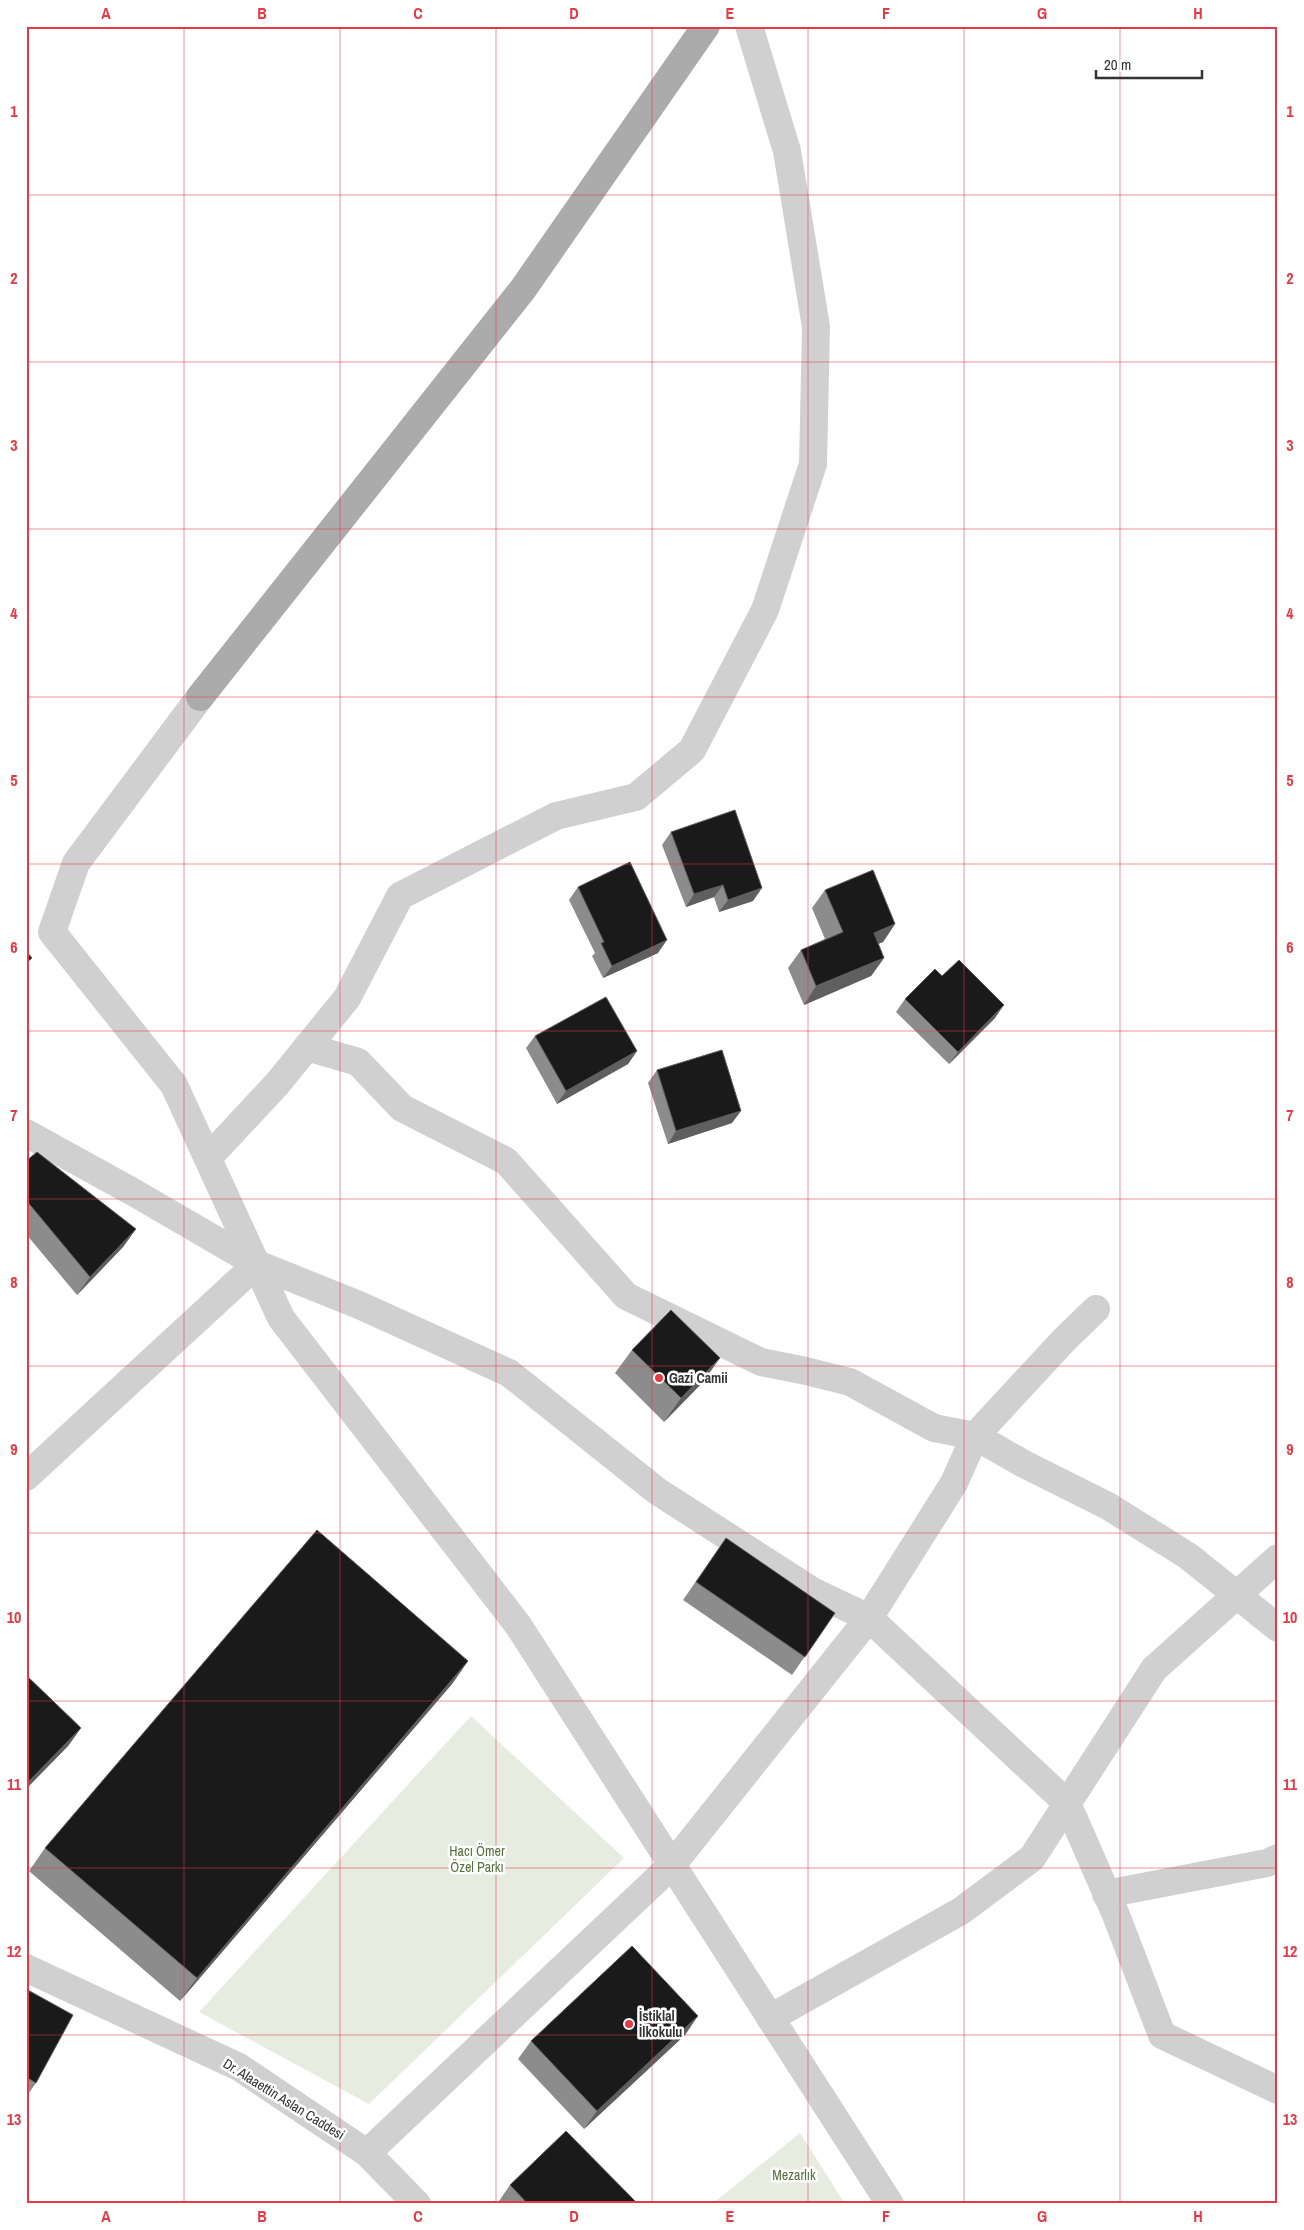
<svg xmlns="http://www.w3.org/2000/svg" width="1304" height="2230" font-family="'Archivo Narrow',sans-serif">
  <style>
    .green { fill: #e6ecdf }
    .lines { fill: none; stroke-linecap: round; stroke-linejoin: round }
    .minor { stroke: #d0d0d0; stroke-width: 28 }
    .major { stroke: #ababab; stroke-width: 28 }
    .wall { fill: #8c8c8c }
    .shaded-wall { fill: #5f5f5f }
    .building { fill: #1a1a1a; stroke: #5f5f5f }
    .grid { fill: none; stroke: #e63946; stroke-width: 1; stroke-opacity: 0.55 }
    .poi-dot { fill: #e63946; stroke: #fff; stroke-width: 2 }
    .labels { text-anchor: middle; stroke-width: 5; stroke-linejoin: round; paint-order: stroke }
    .poi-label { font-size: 14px; font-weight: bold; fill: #333; stroke: #fff; text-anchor: start }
    .park-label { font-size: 14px; fill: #56703f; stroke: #fff }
    .street-label { font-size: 14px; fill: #333; stroke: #fff }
    .neatline { fill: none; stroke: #e63946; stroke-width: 2 }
    .grid-label { font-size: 16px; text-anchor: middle; font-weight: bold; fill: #e63946 }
  </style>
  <rect width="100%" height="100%" fill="#fff"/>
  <g class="green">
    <path d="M471,1716L624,1858L369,2104L199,2012Z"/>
    <path d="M800,2133L845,2204H712Z"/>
  </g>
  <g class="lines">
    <g class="minor">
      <path d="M200,697L76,863L52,932L174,1085L281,1318L518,1625L890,2204"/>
      <path d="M307,1047L358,1062L402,1108L506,1161L626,1296L761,1362L806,1371L850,1382L934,1428L975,1436L1024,1464L1108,1506L1188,1556L1278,1628"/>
      <path d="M26,1133L133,1192L257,1264L359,1305L509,1373L657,1491L814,1592L869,1618L1067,1803L1116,1915L1162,2035L1278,2090"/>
      <path d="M208,1158L277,1084L347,998L400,896L556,816L636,797L692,750L765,610L813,464L816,327L787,151L749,26"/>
      <path d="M26,1477L257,1264"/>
      <path d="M1106,1894L1267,1863L1278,1858"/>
      <path d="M26,1968L239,2067L367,2153L417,2204"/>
      <path d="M770,2018L961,1911L1032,1858L1154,1669L1278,1558"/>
      <path d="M367,2153L672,1865L869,1618L954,1483L975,1436L1064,1340L1096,1309"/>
    </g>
    <path class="major" d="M200,697L523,289L706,26"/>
  </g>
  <g class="wall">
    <path d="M671,832L753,901L719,912L714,897L686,907L662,845Z"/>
    <path d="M578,887L658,953L603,978L592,956L595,953L569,900Z"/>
    <path d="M825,890L895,924L883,942L878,944L884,958L871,976L804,1005L788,968L801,950L825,939L812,908Z"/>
    <path d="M942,976L995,1018L949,1064L896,1012L905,999Z"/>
    <path d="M535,1036L637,1051L628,1064L557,1104L526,1048Z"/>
    <path d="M657,1070L732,1123L668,1144L648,1083Z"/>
    <path d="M26,1161L136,1229L123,1247L77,1295L26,1234Z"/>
    <path d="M632,1350L703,1382L664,1422L615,1373Z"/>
    <path d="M726,1538L835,1613L792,1675L683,1600Z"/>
    <path d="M468,1661L452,1684L180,2001L29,1871L45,1848Z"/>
    <path d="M26,1675L81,1728L68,1746L26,1789Z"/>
    <path d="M26,1989L36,2083L26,2097Z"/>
    <path d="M685,2035L584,2129L518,2059L531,2041Z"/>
    <path d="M510,2185L638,2204H497Z"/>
  </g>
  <g class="shaded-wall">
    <path d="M723,885L714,897L686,907L694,894Z"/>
    <path d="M762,888L753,901L719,912L728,900Z"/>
    <path d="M895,924L883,942L861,951L874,933Z"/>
    <path d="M667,940L658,953L603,978L612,966Z"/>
    <path d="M884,958L871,976L804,1005L816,986Z"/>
    <path d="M1004,1005L995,1018L949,1064L958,1052Z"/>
    <path d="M637,1051L628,1064L557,1104L566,1091Z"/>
    <path d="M741,1111L732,1123L668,1144L676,1131Z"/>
    <path d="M136,1229L123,1247L77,1295L90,1277Z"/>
    <path d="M720,1358L703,1382L664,1422L681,1398Z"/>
    <path d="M468,1661L452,1684L180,2001L197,1978Z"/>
    <path d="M81,1728L68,1746L26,1789V1785L29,1781Z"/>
    <path d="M698,2016L685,2035L584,2129L597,2111Z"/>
  </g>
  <g class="building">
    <path d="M735,810L762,888L728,900L723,885L694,894L671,832Z"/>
    <path d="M630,862L667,940L612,966L601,943L604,942L578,887Z"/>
    <path d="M873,870L895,924L874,933L884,958L816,986L801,950L843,932L825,890Z"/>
    <path d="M26,951L32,958L26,963Z"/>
    <path d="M959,960L1004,1005L958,1052L905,999L935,969L942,976Z"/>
    <path d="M606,997L637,1051L566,1091L535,1036Z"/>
    <path d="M722,1050L741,1111L676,1131L657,1070Z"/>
    <path d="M37,1152L136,1229L90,1277L26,1200V1161Z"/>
    <path d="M671,1310L720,1358L681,1398L632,1350Z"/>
    <path d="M317,1530L468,1661L197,1978L45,1848Z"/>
    <path d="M726,1538L835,1613L805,1657L696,1582Z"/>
    <path d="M26,1675L81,1728L29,1781L26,1778Z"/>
    <path d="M632,1946L698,2016L597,2111L531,2041Z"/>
    <path d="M26,1989L73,2015L36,2083L26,2077Z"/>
    <path d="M566,2131L638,2204H528L510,2185Z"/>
  </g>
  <path class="grid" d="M184,26V2204M340,26V2204M496,26V2204M652,26V2204M808,26V2204M964,26V2204M1120,26V2204M26,195H1278M26,362H1278M26,529H1278M26,697H1278M26,864H1278M26,1031H1278M26,1199H1278M26,1366H1278M26,1533H1278M26,1701H1278M26,1868H1278M26,2035H1278"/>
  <g class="poi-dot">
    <circle cx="659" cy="1378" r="5"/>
    <circle cx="629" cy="2024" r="5"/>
  </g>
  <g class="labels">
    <g class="poi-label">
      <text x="669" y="1383">Gazi Camii</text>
      <text x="639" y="2021">İstiklal<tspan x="639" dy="16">İlkokulu</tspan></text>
    </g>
    <g class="park-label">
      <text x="477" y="1856">Hacı Ömer<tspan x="477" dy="16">Özel Parkı</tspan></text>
      <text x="794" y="2180">Mezarlık</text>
    </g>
    <g class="street-label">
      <text transform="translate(284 2099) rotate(32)" y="5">Dr. Alaaettin Aslan Caddesi</text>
    </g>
  </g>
  <rect width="1304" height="2230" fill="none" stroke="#ffffff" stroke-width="55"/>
  <path d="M1096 70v8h106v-8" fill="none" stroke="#333333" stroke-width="2.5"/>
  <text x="1104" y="70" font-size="15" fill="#333333" stroke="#ffffff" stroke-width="4" paint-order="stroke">20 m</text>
  <rect x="28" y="28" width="1248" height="2174" class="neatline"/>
  <g class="grid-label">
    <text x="106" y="19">A</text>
    <text x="262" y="19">B</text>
    <text x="418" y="19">C</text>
    <text x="574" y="19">D</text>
    <text x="730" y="19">E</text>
    <text x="886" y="19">F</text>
    <text x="1042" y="19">G</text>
    <text x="1198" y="19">H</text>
    <text x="14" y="117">1</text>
    <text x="1290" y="117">1</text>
    <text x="14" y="284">2</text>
    <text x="1290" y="284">2</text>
    <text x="14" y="451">3</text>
    <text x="1290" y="451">3</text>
    <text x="14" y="619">4</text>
    <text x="1290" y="619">4</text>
    <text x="14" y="786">5</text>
    <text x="1290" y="786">5</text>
    <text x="14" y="953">6</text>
    <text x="1290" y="953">6</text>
    <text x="14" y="1121">7</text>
    <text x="1290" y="1121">7</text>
    <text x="14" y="1288">8</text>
    <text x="1290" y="1288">8</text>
    <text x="14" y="1455">9</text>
    <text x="1290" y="1455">9</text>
    <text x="14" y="1623">10</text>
    <text x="1290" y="1623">10</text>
    <text x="14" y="1790">11</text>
    <text x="1290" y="1790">11</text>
    <text x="14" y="1957">12</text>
    <text x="1290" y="1957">12</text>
    <text x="14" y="2125">13</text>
    <text x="1290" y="2125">13</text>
    <text x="106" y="2222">A</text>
    <text x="262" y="2222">B</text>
    <text x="418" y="2222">C</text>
    <text x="574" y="2222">D</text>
    <text x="730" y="2222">E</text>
    <text x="886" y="2222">F</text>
    <text x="1042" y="2222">G</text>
    <text x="1198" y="2222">H</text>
  </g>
</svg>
